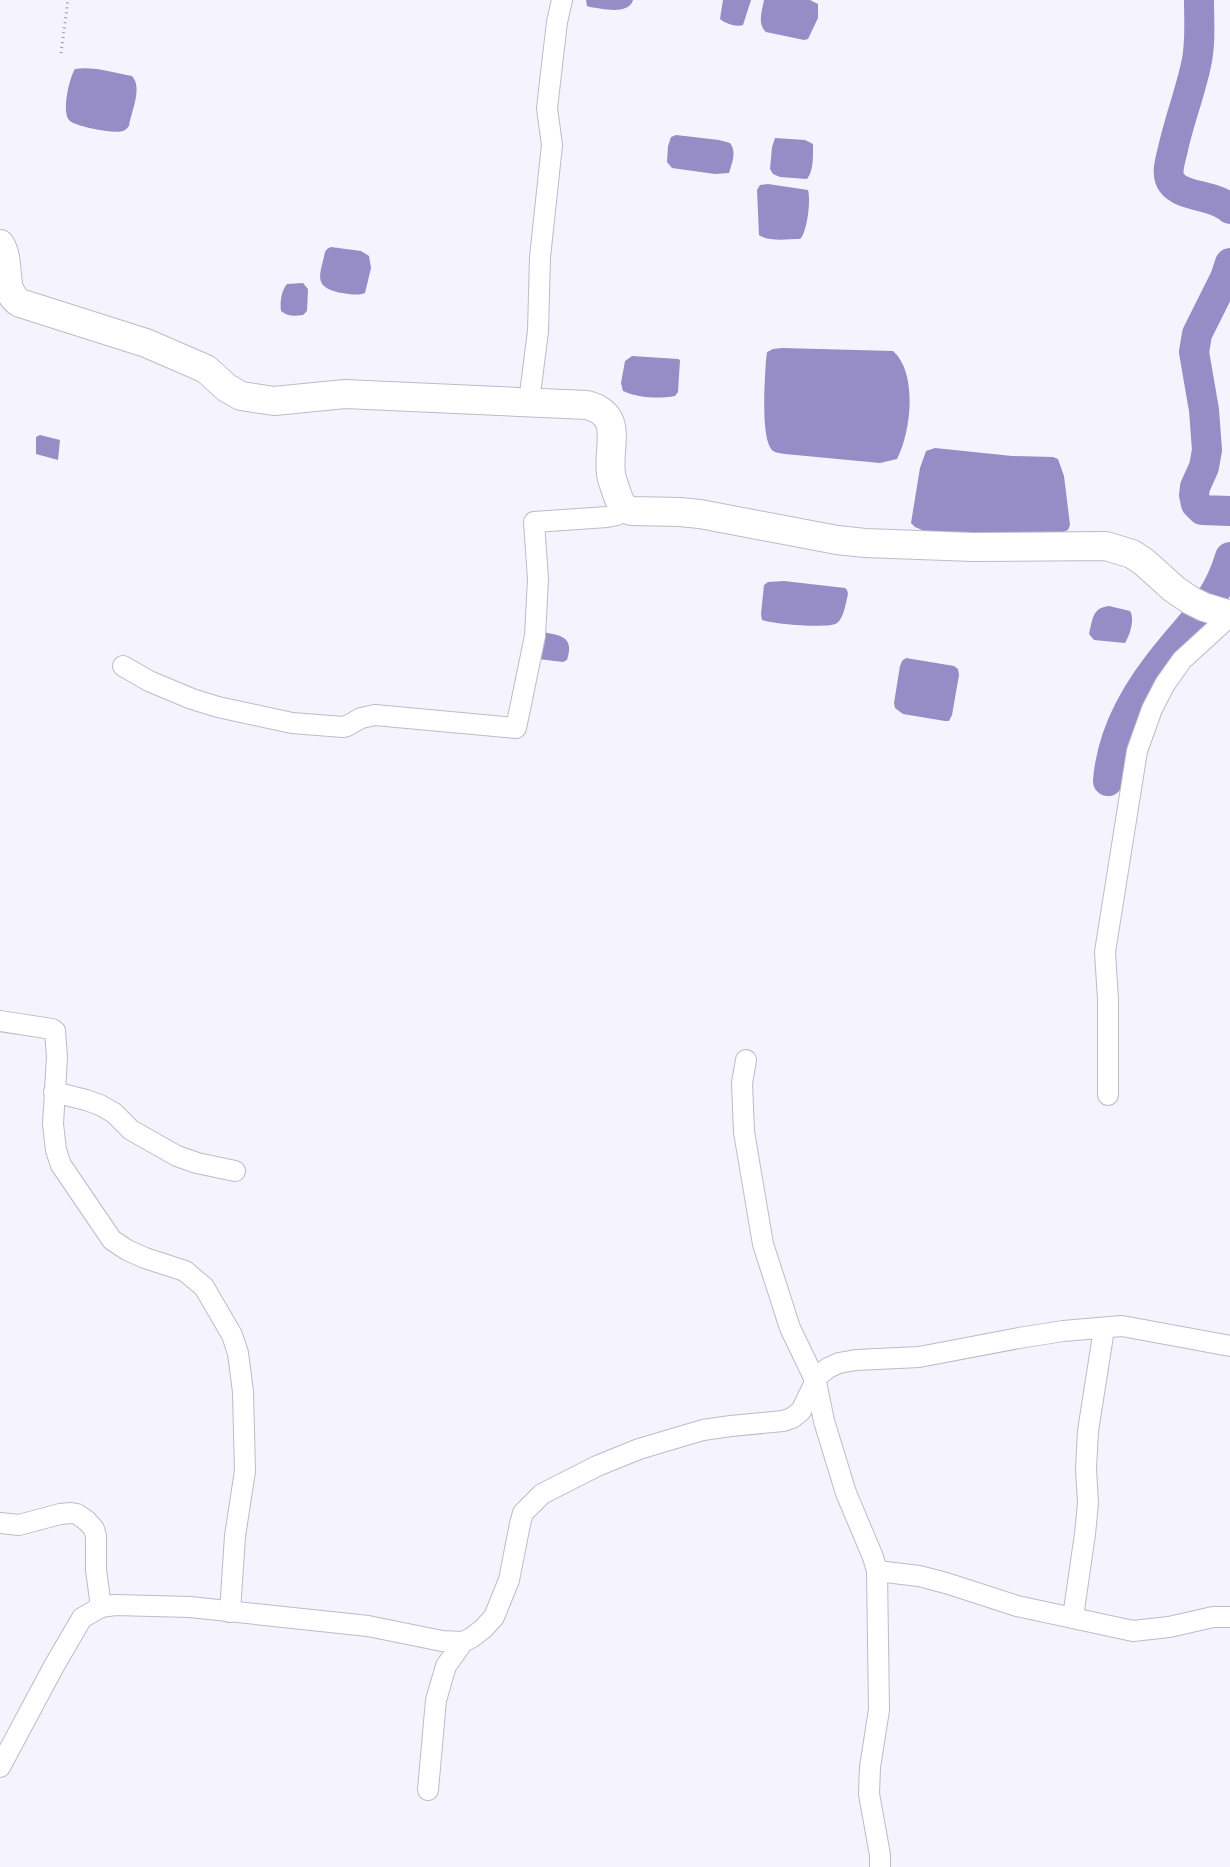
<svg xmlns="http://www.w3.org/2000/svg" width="1230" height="1867" font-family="'DM Sans',sans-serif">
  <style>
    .water { fill: #968cc6 }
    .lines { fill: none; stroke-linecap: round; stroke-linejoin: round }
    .river { stroke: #968cc6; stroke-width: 30 }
    .street-casing { stroke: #bdbbc8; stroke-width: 22 }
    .secondary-casing { stroke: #bdbbc8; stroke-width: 30 }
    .path { stroke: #9a98a1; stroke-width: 3; stroke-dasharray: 1 4; stroke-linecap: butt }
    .street { stroke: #fff; stroke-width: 20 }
    .secondary { stroke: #fff; stroke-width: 28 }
  </style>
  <rect width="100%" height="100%" fill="#f5f3fe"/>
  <g class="water">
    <path d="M586,0H633C629,15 603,9 590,7L587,6Z"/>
    <path d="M723,0H751L743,25C736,27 726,24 720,19Z"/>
    <path d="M764,0H810L818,4V18L808,39L804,40L766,32C757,24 762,11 764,0Z"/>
    <path d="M75,69C93,66 115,73 132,76C143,88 131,112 129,126C127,128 126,130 123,131C116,134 77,127 70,121C61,114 69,78 75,69Z"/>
    <path d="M676,135L719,140L730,143C737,152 732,163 729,173L715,174L672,168L667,162L668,146L671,137Z"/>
    <path d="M775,138L805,140L813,144C813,154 814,171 807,179L780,177L773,174L770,169L772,147Z"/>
    <path d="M768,184L808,190C811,200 807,233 800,239C789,239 768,242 759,235L757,190L760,185Z"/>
    <path d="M331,247L361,251L369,256L371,268L365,293C358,296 349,294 342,293C312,287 320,276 325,252L327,249Z"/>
    <path d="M303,283L308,289L307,311L303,315C295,316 288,317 281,311C280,302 281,291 287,284Z"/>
    <path d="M782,348L893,351C918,373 911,432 897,459L880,463L785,454C781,453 776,453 773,451C760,440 765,378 766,360L767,352L773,349Z"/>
    <path d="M632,356L678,359L680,360L678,392L675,396C659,399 638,398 623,391L621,383L625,361Z"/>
    <path d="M40,435L60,440L58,460L36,454V437Z"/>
    <path d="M935,448L1012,456L1053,457L1058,459L1064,476L1070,525L1068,530L1063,532L929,533L915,527L911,523L920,468L926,451Z"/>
    <path d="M784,581L845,588L847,590L848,594C846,602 844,618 837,623C830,629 772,624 762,620L761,614L764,585L768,582Z"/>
    <path d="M1109,606L1130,611C1135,619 1130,635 1125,643L1094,640L1089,634C1093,619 1092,608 1109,606Z"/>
    <path d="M541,632C560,635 575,636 567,660L563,662L538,659Z"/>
    <path d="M906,658L954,666L958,669L959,675L952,715L949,721H945L903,714L895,708L894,703L900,666L902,661Z"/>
  </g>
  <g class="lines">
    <g class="river">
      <path d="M1199,0C1199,21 1201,44 1196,65C1190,93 1179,121 1173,149C1171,158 1165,174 1172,183C1183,198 1215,194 1230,209"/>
      <path d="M1230,263L1225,278L1197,334L1194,352L1204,410L1207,450L1204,467L1195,487L1194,495L1196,504L1202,510L1230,511"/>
      <path d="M1108,781C1112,729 1140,685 1173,646C1199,615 1218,597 1230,557"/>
    </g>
    <g class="street-casing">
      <g id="street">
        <path d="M529,402L538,331L540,257L552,145L547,108L557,22L562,0"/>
        <path d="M123,666L149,681L192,699L218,707L292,723L343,727L347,726L361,718L375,715L516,728L535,636L538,579L534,522L607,517L617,515L625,509"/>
        <path d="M0,1021L52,1029L55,1031L57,1057L53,1124L56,1150L61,1165L112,1240L127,1250L145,1258L185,1271L204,1287L232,1335L238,1353L243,1392L245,1471L235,1536L230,1612"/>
        <path d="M746,1060L742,1083L744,1132L763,1244L790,1328L816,1382L824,1421L846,1493L873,1557L877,1571L879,1710L870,1767L869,1794L880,1855V1867"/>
        <path d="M54,1092L86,1100L100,1105L114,1113L131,1130L177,1156L197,1163L235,1171"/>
        <path d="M1108,1095V1000L1105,952L1137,751L1152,709L1165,684L1182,660L1230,616"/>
        <path d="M0,1523L19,1525L60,1514L71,1513L77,1514L87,1521L94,1529L96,1536V1570L101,1607"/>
        <path d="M877,1571L919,1576L946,1583L1017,1606L1133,1631L1169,1627L1213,1617H1230"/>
        <path d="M1073,1617L1085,1534L1088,1503L1086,1469L1088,1431L1104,1329"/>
        <path d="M0,1767L54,1666L82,1618L101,1607L115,1605L190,1607L368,1626L442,1641L463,1642L471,1638L483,1629L494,1617L509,1580L520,1524L523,1513L542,1494L597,1466L639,1449L703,1430L731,1426L783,1421L792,1418L801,1411L818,1376L828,1368L839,1363L856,1360L919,1357L1019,1338L1063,1331L1122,1326L1230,1346"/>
        <path d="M428,1790L436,1700L446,1666L463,1642"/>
      </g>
    </g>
    <g class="secondary-casing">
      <path id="secondary" d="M0,244C12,262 0,291 20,303L146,343L206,369L227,388L241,396L274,401L345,394L587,405C625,415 607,446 611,474C612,481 615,487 617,494C620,502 622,508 631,511L680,512L700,514L837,540L865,543L973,547L1106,546L1132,554L1144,562L1174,589L1190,600L1204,607L1230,615"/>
    </g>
    <path class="path" d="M61,53L68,0"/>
    <use href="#street" class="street"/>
    <use href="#secondary" class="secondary"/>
  </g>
</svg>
